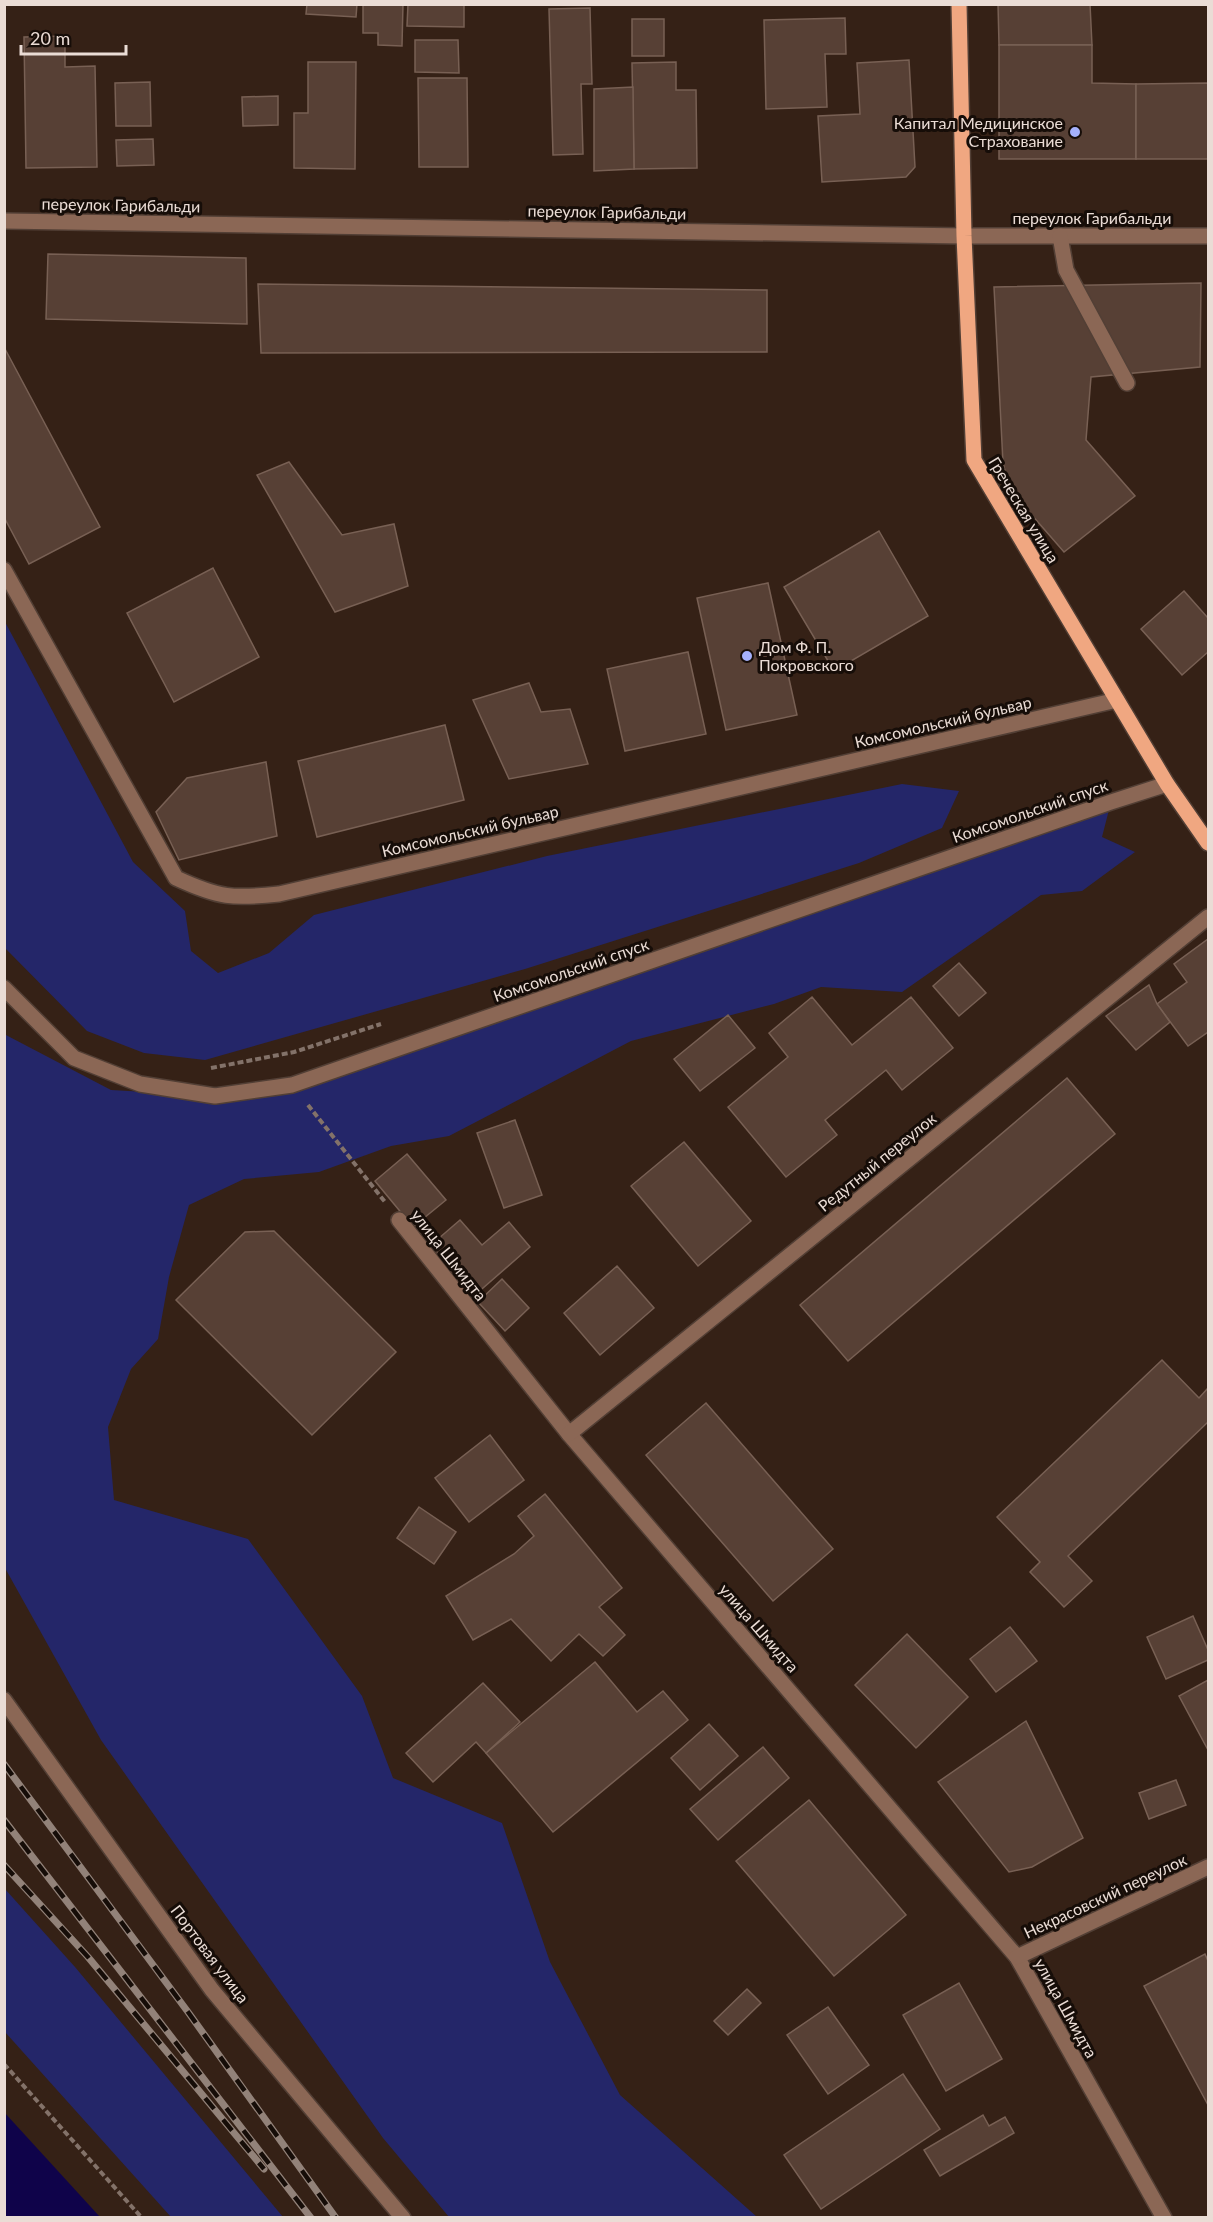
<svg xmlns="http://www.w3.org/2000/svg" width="1213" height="2222" font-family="Lato,sans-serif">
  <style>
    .green { fill: #242669 }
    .water { fill: #0f034a }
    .building { fill: #574035; stroke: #786054; stroke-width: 1.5 }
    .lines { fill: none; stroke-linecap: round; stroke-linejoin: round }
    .minor-casing { stroke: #523f35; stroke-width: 18 }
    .major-casing { stroke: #523f35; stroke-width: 18 }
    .path { stroke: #837269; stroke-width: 4; stroke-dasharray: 6 3; stroke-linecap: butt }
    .minor { stroke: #8b6755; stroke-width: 15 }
    .major { stroke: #f0a781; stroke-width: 15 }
    .rail-casing { stroke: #928279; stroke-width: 7 }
    .rail { stroke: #160d08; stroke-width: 4.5; stroke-dasharray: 14; stroke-linecap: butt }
    .poi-dot { fill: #a5b1fc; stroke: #160d08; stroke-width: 2 }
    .labels { text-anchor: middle; stroke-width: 6; stroke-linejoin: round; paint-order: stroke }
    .poi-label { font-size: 16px; fill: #eadcd5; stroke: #160d08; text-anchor: end }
    .street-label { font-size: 16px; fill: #eadcd5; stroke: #160d08 }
  </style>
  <rect width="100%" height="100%" fill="#352116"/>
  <g class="green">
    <path d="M4,620L133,862L185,911L191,951L218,973L269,953L314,915L547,856L902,784L959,791L942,828L859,863L525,969L205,1060L144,1053L87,1031L5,948Z"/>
    <path d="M1111,802L1102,837L1135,852L1082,891L1041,895L902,992L821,987L774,1004L631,1041L449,1136L391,1146L319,1172L244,1179L189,1205L169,1277L158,1339L131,1369L108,1427L114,1500L248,1539L362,1696L393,1778L502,1823L550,1962L620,2095L757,2217H449L383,2138L101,1740L5,1568L4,1034L111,1090L215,1096L292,1085Z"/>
    <path d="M5,1889L75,1967L283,2217H171L5,2032Z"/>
  </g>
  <path class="water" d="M4,2112L100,2217H5Z"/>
  <g class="building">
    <path d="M307,4H357L356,17L306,14Z"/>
    <path d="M363,4H403L402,46L378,45V33H363Z"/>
    <path d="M408,4H464V27L407,26Z"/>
    <path d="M998,4H1090L1092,45H999Z"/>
    <path d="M590,8L592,84H581L583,154L553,155L549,9Z"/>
    <path d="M845,18L846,54H825L827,107L766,109L764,20Z"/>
    <rect x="632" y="19" width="32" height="37"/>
    <path d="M65,36V67L95,66L97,167L26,168L24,37Z"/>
    <path d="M415,40H458L459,73L415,72Z"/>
    <path d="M999,45H1092V83L1136,84V159H999Z"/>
    <path d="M909,60L915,167L906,177L822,182L818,116L860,114L857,63Z"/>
    <path d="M308,62H356L355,169L294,168V113H308Z"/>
    <path d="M676,62V90H696L697,168L634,169L632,63Z"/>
    <path d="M418,78H467L468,167H419Z"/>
    <path d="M150,82L151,126H116L115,83Z"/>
    <path d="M1208,83V159H1136V84Z"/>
    <path d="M633,87L634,169L594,171V89Z"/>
    <path d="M278,96V125L243,126L242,97Z"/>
    <path d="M153,139L154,165L117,166L116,140Z"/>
    <path d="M48,254L246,258L247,324L46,319Z"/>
    <path d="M1201,283L1200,367L1091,377L1086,440L1135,496L1064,552L1010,490L1003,463L994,287Z"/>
    <path d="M258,284L767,290V352L261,353Z"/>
    <path d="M4,347L100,527L29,564L4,517Z"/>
    <path d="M289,462L342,535L394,524L408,586L335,612L257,475Z"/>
    <path d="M879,531L928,616L834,671L784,587Z"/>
    <path d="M213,568L259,657L174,702L127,613Z"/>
    <path d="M768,583L797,715L726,730L697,598Z"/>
    <path d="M1184,591L1208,618V652L1182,675L1141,629Z"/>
    <path d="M688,652L706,734L625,751L607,669Z"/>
    <path d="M529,683L541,712L570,709L588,764L509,779L473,700Z"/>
    <path d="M445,725L464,800L317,837L298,761Z"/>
    <path d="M266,762L277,836L179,860L156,812L187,778Z"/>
    <path d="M1208,939V1032L1188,1046L1157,1004L1187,982L1174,964Z"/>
    <path d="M959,963L986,993L959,1016L933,986Z"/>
    <path d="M1149,985L1157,1004L1170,1022L1136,1050L1106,1016Z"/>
    <path d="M812,997L852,1045L911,997L953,1048L902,1090L886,1070L825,1120L837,1135L786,1177L728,1107L788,1057L769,1033Z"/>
    <path d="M728,1015L755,1048L700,1091L674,1059Z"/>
    <path d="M1067,1078L1115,1134L848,1361L800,1305Z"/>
    <path d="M515,1120L542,1195L504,1208L477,1133Z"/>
    <path d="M684,1142L751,1221L698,1266L631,1186Z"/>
    <path d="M407,1154L446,1200L413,1227L375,1181Z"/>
    <path d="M460,1220L482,1245L509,1222L530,1247L475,1295L431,1245Z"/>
    <path d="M274,1231L396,1352L312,1435L176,1300L245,1232Z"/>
    <path d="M617,1266L654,1308L600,1355L564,1313Z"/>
    <path d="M502,1279L529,1308L505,1331L478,1302Z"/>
    <path d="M1162,1360L1199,1398L1208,1388V1422L1068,1556L1092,1581L1064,1607L1030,1572L1040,1562L997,1517Z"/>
    <path d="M706,1403L833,1549L773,1601L646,1455Z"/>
    <path d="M490,1435L524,1480L469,1522L435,1478Z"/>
    <path d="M545,1494L622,1588L599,1607L625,1635L603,1656L579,1634L551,1661L511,1619L473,1640L446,1596L514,1554L534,1536L518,1516Z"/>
    <path d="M419,1507L456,1532L434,1564L397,1538Z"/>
    <path d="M1193,1616L1208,1650V1660L1166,1679L1147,1637Z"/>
    <path d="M1010,1627L1037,1661L996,1692L970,1659Z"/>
    <path d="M907,1634L968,1697L916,1748L855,1685Z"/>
    <path d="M595,1662L637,1712L663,1691L688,1720L553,1832L486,1753Z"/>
    <path d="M1208,1680V1750L1179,1696Z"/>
    <path d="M483,1683L520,1722L486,1753L476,1742L433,1782L406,1753Z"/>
    <path d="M1026,1721L1083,1838L1032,1867L1009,1872L938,1782Z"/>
    <path d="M709,1724L738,1756L700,1790L671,1758Z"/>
    <path d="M763,1747L789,1778L718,1840L690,1809Z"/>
    <path d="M1176,1780L1186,1805L1149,1819L1139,1793Z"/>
    <path d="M809,1800L906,1915L834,1976L736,1861Z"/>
    <path d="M1205,1954L1208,1961V2105L1144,1986Z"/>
    <path d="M959,1983L1002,2059L946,2091L903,2015Z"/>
    <path d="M747,1989L761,2003L728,2035L714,2021Z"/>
    <path d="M828,2007L869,2065L828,2094L787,2035Z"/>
    <path d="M903,2074L940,2129L821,2209L784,2155Z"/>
    <path d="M983,2115L989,2126L1005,2117L1014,2133L940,2176L924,2150Z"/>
  </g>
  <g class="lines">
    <g class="minor-casing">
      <g id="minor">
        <path d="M4,221L964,236H1208"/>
        <path d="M1060,236L1066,270L1127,383"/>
        <path d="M4,570L176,878C219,898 233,899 279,894L1117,700"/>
        <path d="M4,988L74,1058L140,1084L215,1096L292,1085L1111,802L1167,784"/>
        <path d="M399,1220L569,1434L1017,1957L1164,2218"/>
        <path d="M569,1434L1208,917"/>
        <path d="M4,1700L212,1990L403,2218"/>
        <path d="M1017,1957L1208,1867"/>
      </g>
    </g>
    <g class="major-casing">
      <path id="major" d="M959,4L964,236L974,460L1167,784L1208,843"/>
    </g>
    <g class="path">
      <path d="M211,1068L294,1052L381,1024"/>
      <path d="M308,1105L385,1202"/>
      <path d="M4,2064L142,2218"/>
    </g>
    <use href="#minor" class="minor"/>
    <use href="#major" class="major"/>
    <g class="rail-casing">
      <g id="rail">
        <path d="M4,1764L188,2012L336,2218"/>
        <path d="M4,1820L311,2218"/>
        <path d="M4,1865L88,1957L264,2169"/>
      </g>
    </g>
    <use href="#rail" class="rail"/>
  </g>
  <g class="poi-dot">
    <circle cx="1075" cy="132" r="6"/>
    <circle cx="747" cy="656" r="6"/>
  </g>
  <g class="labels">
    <g class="poi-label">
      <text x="1063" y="129">Капитал Медицинское<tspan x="1063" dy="18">Страхование</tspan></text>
      <text x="759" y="653" text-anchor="start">Дом Ф. П.<tspan x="759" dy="18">Покровского</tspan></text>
    </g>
    <g class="street-label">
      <text transform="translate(121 205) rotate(1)" y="6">переулок Гарибальди</text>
      <text transform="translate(607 212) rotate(1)" y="6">переулок Гарибальди</text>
      <text x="1092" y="224">переулок Гарибальди</text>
      <text transform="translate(1024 510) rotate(59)" y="6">Греческая улица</text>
      <text transform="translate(943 722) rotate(-13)" y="6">Комсомольский бульвар</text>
      <text transform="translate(1030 811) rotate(-19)" y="6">Комсомольский спуск</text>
      <text transform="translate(470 831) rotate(-13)" y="6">Комсомольский бульвар</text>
      <text transform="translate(571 970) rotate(-19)" y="6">Комсомольский спуск</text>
      <text transform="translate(877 1162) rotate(-39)" y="6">Редутный переулок</text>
      <text transform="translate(449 1255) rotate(52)" y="6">улица Шмидта</text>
      <text transform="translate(759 1628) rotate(49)" y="6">улица Шмидта</text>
      <text transform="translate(1105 1896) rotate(-25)" y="6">Некрасовский переулок</text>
      <text transform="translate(210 1954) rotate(53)" y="6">Портовая улица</text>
      <text transform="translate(1066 2008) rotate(61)" y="6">улица Шмидта</text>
    </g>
  </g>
  <rect width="1213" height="2222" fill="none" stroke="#eadcd5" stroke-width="12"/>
  <path d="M21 45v9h105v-9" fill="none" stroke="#eadcd5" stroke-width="3"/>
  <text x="30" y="45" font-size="18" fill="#eadcd5" stroke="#160d08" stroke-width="4.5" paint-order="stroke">20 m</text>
</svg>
